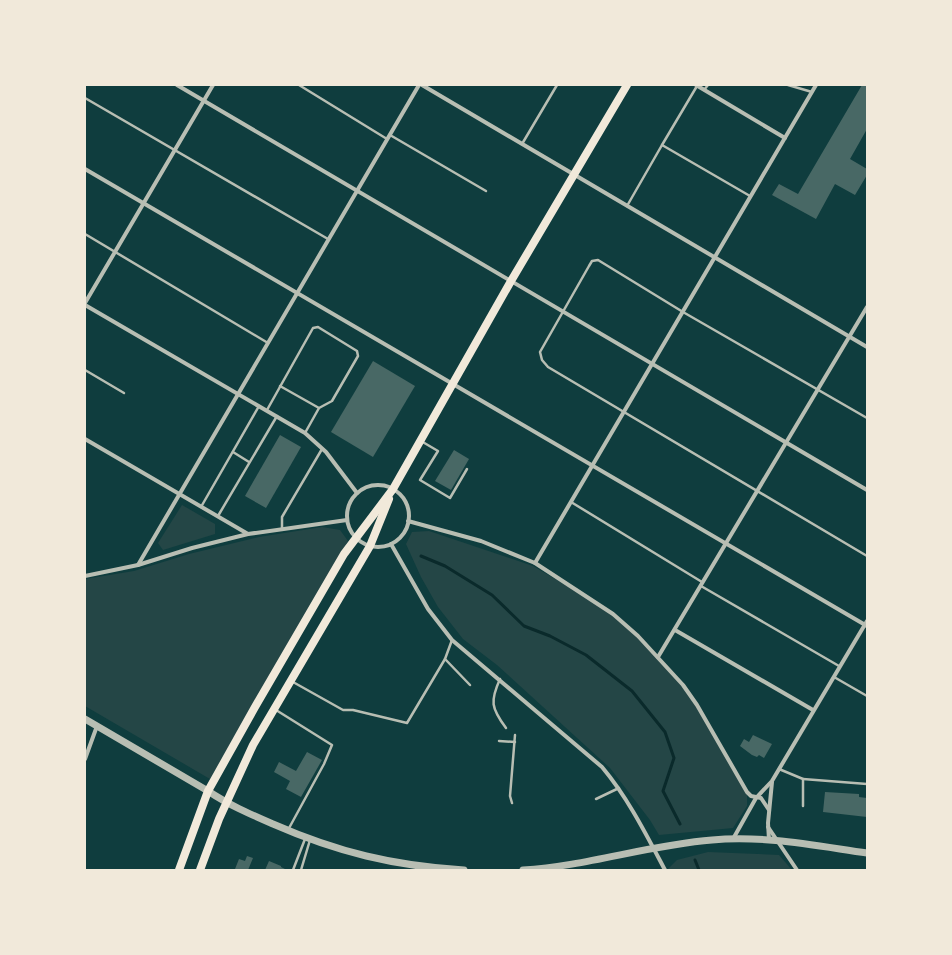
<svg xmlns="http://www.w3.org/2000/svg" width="952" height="955" font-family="'Fira Sans',sans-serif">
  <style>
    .green { fill: #244646 }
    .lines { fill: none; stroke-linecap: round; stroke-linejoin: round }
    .stream { stroke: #0a2a2b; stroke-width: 3 }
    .building { fill: #486865 }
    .service { stroke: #b8beb3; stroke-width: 2.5 }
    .minor { stroke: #b8beb3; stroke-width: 4 }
    .tertiary { stroke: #b8beb3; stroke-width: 7 }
    .secondary { stroke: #f1e9da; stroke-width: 8 }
  </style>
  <rect width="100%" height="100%" fill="#0f3d3e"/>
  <g class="green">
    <path d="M182,505L215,524V534L163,550L158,543Z"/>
    <path d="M322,527L340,530L348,541L210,779L85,706V579L134,571L189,554L259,537Z"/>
    <path d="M429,531L533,566L593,601L628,627L677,678L706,721L747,792V806L733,828L659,835L650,820L610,768L497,665L463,639L438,607L421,577L406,544L412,532Z"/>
    <path d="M708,852L779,855L792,870H667L677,860Z"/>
  </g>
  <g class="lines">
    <g class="stream">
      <path d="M421,556L445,566L492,595L524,626L550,636L586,655L632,691L665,732L674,758L663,791L680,824"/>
      <path d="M695,860L699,870"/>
    </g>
  </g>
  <g class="building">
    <path d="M862,85H867V129L850,159L867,169V175L855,195L835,184L816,219L772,195L779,184L798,194Z"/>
    <path d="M373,361L415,386L373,457L331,432Z"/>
    <path d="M280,435L301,447L266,508L245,496Z"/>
    <path d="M454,450L469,459L451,490L435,481Z"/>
    <path d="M753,735L772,744L764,758L759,755L757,757L752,755L740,746L744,739L749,742Z"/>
    <path d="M307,752L322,760L301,797L286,789L290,781L274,772L279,762L296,771Z"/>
    <path d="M825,792L859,794V797L867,798V817L823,812Z"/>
    <path d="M247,856L253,858L248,870L235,869L239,859L245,861Z"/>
    <path d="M269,861L281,866V867L287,870H265Z"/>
  </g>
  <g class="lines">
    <g class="service">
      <path d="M299,85L387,139"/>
      <path d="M788,85L812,92"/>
      <path d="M704,90L708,85"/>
      <path d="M85,98L328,239"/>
      <path d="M390,135L486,191"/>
      <path d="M522,144L557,85"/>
      <path d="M662,145L697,86"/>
      <path d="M627,206L662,145L750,196"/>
      <path d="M85,234L268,343"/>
      <path d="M85,370L124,393"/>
      <path d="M280,386L319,408"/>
      <path d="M267,410L313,328L318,327L357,351L358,356L332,401L319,408L305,433"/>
      <path d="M867,418L683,312L598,260L592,261L589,266L540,352L542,360L548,367L867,556"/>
      <path d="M421,441L438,451L420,480L450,498L467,469"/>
      <path d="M233,452L249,462"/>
      <path d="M571,502L702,582"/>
      <path d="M201,507L259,406"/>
      <path d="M218,516L277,416"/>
      <path d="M282,529V517L322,449"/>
      <path d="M701,586L839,666"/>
      <path d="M452,640L445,659L470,685"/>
      <path d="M834,677L867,696"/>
      <path d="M500,679C490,701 491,708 506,728"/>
      <path d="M293,682L343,710H353L407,723L445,659"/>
      <path d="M276,710L332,745L324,764L288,830"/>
      <path d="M499,741L515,742"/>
      <path d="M779,769L803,779V806"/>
      <path d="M803,779L867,784"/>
      <path d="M596,799L619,788"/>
      <path d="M512,803L510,796L515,735"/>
      <path d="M293,870L305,839"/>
      <path d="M301,870L310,840"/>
    </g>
    <g class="minor">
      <path d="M177,85L867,490"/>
      <path d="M422,85L867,347"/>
      <path d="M696,85L785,138"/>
      <path d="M85,169L867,626"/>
      <path d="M85,303L213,85"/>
      <path d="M85,305L305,433L326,452L357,493"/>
      <path d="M85,439L248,534"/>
      <circle cx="378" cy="516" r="31"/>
      <path d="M408,521L481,541L535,563L613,614L638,636L683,685L697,705L747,792L751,796L761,798L769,810"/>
      <path d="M391,544L428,609L452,640L602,767C628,798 646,834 665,870"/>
      <path d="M535,563L816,85"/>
      <path d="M138,565L419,85"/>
      <path d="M85,576L138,565L192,548L248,534L347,520"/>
      <path d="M675,630L813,710"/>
      <path d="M658,657L867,307"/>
      <path d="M85,759L97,726"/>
      <path d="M768,827L797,870"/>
      <path d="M733,839L756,798L772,781L867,621"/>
      <path d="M769,840L768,823L772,782"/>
    </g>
    <g class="tertiary">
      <path d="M85,719L208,791C229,805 250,814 273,824C337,852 394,866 464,870"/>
      <path d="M523,870C587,866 648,845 712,840C763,835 817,846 867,853"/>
    </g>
    <g class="secondary">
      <path d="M179,870L208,791L255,707L344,554L393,489L511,281L627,85"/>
      <path d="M200,870L219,819L253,745L370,546L389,499"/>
    </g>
  </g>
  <rect width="952" height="955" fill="none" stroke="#f1e9da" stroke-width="172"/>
</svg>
